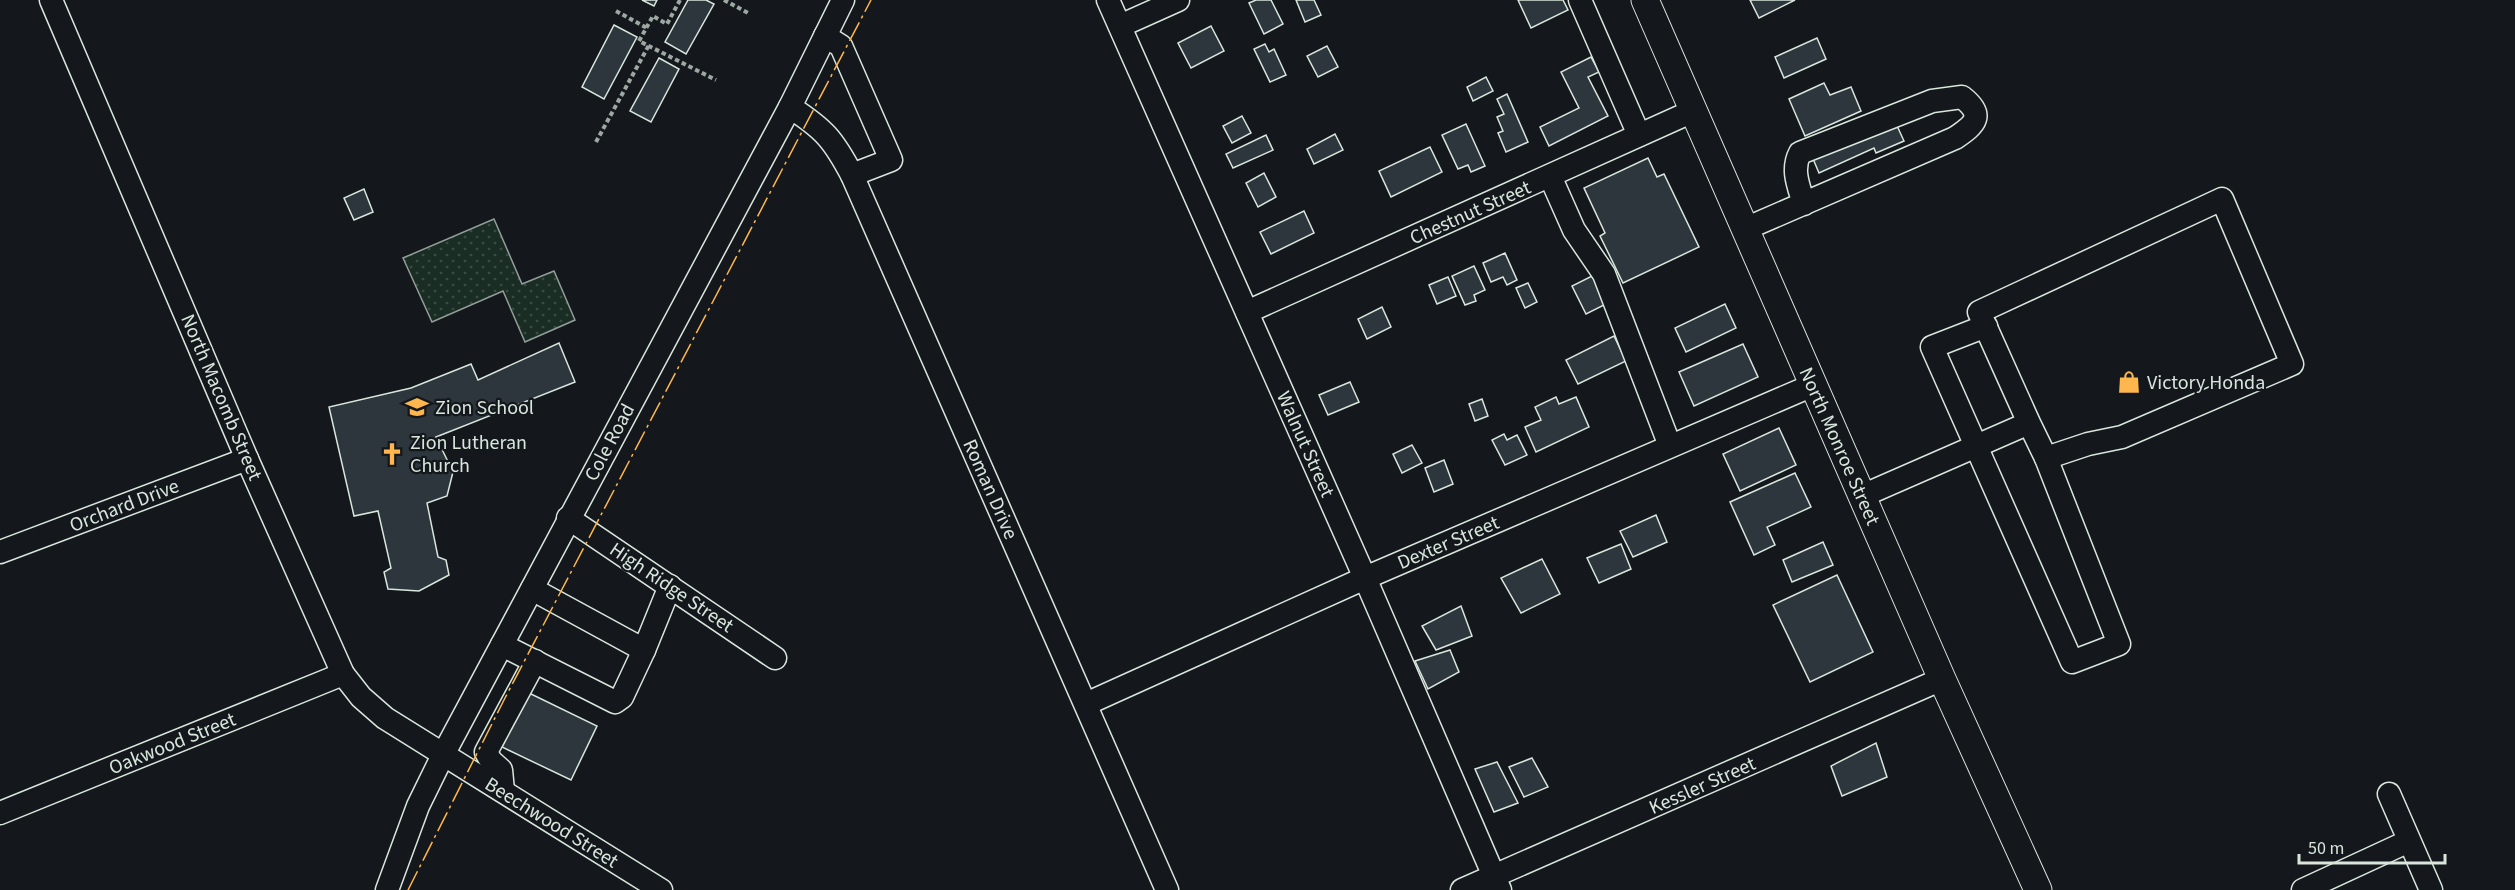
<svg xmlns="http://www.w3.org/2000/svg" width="2515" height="890" font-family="'Source Sans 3',sans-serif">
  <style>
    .grass { fill: url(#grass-dots); stroke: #939e99; stroke-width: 1.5 }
    .building { fill: #2c363c; stroke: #d8e6dc; stroke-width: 1.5 }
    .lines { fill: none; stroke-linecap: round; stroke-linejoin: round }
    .minor-casing { stroke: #d8e6dc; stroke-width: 25 }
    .major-casing { stroke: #d8e6dc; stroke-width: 29 }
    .path { stroke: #9da8a2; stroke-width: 4; stroke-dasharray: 4.5 3; stroke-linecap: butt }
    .minor { stroke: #14181c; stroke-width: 22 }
    .major { stroke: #14181c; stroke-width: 27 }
    .power { stroke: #ffb74d; stroke-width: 1.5; stroke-dasharray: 21 4.5 3 4.5; stroke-linecap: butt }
    .labels { text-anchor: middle; stroke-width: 4.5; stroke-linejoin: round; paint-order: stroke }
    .street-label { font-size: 20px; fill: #d8e6dc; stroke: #14181c }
    .poi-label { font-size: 20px; fill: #d8e6dc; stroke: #14181c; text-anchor: start }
  </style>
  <defs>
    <pattern id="grass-dots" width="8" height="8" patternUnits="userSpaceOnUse" patternTransform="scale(1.5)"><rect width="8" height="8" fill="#1a2d24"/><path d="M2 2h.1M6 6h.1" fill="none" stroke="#3b4b43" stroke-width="1.8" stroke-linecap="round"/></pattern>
  </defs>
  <rect width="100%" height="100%" fill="#14181c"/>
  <path class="grass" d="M494,219L522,284L554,271L575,320L525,342L503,291L432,322L403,258Z"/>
  <g class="building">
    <path d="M642,0H657L654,6Z"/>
    <path d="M688,0H706L714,4L686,54L665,42Z"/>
    <path d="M1256,0H1271L1283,24L1264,34L1249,3Z"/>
    <path d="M1296,0H1314L1321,15L1305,22Z"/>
    <path d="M1518,0H1563L1568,10L1531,28Z"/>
    <path d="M1750,0H1795L1759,18Z"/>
    <path d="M614,25L637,37L604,99L582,87Z"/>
    <path d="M1211,26L1224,51L1191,68L1178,43Z"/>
    <path d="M1817,38L1826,59L1784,78L1775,57Z"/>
    <path d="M1265,44L1269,52L1274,49L1286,75L1270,82L1254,49Z"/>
    <path d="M1327,46L1338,67L1318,77L1307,56Z"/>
    <path d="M1591,57L1599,72L1588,77L1608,116L1549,146L1540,127L1579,108L1561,72Z"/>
    <path d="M659,58L679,69L651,122L630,111Z"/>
    <path d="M1486,77L1493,91L1473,101L1467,87Z"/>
    <path d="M1824,83L1830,95L1851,87L1861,111L1805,136L1789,99Z"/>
    <path d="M1507,94L1528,142L1506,152L1498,133L1503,131L1497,117L1504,114L1497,99Z"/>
    <path d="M1242,116L1251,133L1232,143L1223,126Z"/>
    <path d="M1893,117L1904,141L1876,153L1874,148L1819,173L1811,154Z"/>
    <path d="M1466,124L1485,166L1471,172L1468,165L1458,169L1442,135Z"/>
    <path d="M1335,134L1343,150L1314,164L1307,149Z"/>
    <path d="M1266,135L1273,150L1233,168L1226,154Z"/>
    <path d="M1430,147L1442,172L1391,197L1379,171Z"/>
    <path d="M1648,158L1657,177L1664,174L1699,247L1623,283L1600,236L1605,233L1584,188Z"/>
    <path d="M1264,173L1276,197L1258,207L1246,183Z"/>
    <path d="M364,189L373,212L354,220L344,198Z"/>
    <path d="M1304,211L1314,233L1271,254L1260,232Z"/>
    <path d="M1505,253L1517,280L1507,285L1503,277L1491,282L1483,263Z"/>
    <path d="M1474,266L1485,290L1474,295L1476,301L1465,305L1452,276Z"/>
    <path d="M1596,274L1610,302L1586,314L1572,286Z"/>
    <path d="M1448,277L1456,296L1437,304L1429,285Z"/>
    <path d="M1528,283L1537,302L1525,308L1516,288Z"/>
    <path d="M1725,304L1736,328L1686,352L1675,328Z"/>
    <path d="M1382,307L1391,327L1367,339L1358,319Z"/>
    <path d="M1614,336L1626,361L1578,384L1566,360Z"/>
    <path d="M559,343L575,382L436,437L453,472L447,496L427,503L438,557L446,560L449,575L419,591L388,589L384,572L391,568L378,511L354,516L329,407L411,388L471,364L478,380Z"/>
    <path d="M1743,344L1758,377L1694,406L1679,372Z"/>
    <path d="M1350,382L1359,402L1328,415L1319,395Z"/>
    <path d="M1556,397L1559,404L1576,397L1589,427L1536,452L1525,427L1541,420L1535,407Z"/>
    <path d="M1482,399L1488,416L1475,421L1469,404Z"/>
    <path d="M1779,428L1796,465L1740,491L1723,454Z"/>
    <path d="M1504,434L1507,440L1517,435L1527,455L1505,465L1492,440Z"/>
    <path d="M1412,445L1422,463L1402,473L1393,454Z"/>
    <path d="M1444,460L1453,484L1434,492L1425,468Z"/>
    <path d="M1795,473L1811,507L1767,527L1775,545L1754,555L1730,502Z"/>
    <path d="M1656,515L1667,542L1633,557L1620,531Z"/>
    <path d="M1823,542L1833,565L1792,582L1783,560Z"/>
    <path d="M1621,544L1631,569L1599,583L1587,558Z"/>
    <path d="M1542,559L1560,594L1521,613L1501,578Z"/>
    <path d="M1837,575L1873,652L1810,682L1773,605Z"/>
    <path d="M1461,606L1472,636L1436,650L1422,626Z"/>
    <path d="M1450,650L1459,672L1428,689L1415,661Z"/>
    <path d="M529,693L597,726L571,780L502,747Z"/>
    <path d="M1876,743L1887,777L1842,796L1831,766Z"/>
    <path d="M1532,758L1548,787L1524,797L1509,767Z"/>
    <path d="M1497,762L1518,803L1494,812L1475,769Z"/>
  </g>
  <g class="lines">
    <g class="minor-casing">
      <g id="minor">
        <path d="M51,0L247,459L343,674L361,697L385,718L661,890"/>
        <path d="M1108,0L1365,578L1500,890"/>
        <path d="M1580,0L1639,135"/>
        <path d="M1120,26L1178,0"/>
        <path d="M825,36L841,46L891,160L852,175"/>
        <path d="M790,107C824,129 833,139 852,175L1167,890"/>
        <path d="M1550,176L1574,230L1604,274L1670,446"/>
        <path d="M1745,229L1955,138C1976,124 1985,115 1962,97L1932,101L1800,153C1791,170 1799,187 1804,204"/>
        <path d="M1247,312L1693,111"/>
        <path d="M1986,326L1932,347L2072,662L2119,644L2046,458"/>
        <path d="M1862,496L2029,423L2046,458L2088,444L2122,437L2292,364L2222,199L1979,312L2029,423"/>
        <path d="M568,518L775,658"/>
        <path d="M0,552L247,459"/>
        <path d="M532,589L644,650L670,586"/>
        <path d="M502,645L615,702L622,697L644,650"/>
        <path d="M1086,704L1365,578L1813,385"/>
        <path d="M503,791L501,770L491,761L486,752L535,661"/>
        <path d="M2389,794L2431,890"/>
        <path d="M0,813L343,674"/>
        <path d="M387,890L418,806L444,753L790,107L843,0"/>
        <path d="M1462,890L1942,679"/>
        <path d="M2303,890L2409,841"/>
      </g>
    </g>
    <g class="major-casing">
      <path id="major" d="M1645,0L1942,679L2038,890"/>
    </g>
    <g class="path">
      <path d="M680,0L667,24L653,16L639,41L716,80"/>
      <path d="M724,0L750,14"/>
      <path d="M616,11L647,28"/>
      <path d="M596,142L649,45"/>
    </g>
    <use href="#minor" class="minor"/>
    <use href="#major" class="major"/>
    <path class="power" d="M408,890L505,698L871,0"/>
  </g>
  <defs>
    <g id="shop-bare" transform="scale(1.8)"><path d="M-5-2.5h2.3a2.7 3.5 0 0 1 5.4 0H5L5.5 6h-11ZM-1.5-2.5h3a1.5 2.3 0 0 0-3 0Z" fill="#ffb74d" stroke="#14181c" stroke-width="2.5" paint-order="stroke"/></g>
    <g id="school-bare" transform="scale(1.8)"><path d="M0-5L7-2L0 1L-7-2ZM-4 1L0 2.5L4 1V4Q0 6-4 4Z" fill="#ffb74d" stroke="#14181c" stroke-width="2.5" paint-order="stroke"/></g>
    <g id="church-bare" transform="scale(1.8)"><path d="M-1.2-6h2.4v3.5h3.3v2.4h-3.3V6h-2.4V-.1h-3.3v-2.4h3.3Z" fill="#ffb74d" stroke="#14181c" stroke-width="2.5" paint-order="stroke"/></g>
  </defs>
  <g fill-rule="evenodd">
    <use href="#shop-bare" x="2129" y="382"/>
    <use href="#school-bare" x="417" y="407"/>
    <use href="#church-bare" x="392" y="454"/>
  </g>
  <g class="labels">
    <g class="street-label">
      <text transform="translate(1470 212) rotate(-24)" y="7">Chestnut Street</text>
      <text transform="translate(222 397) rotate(67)" y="7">North Macomb Street</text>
      <text transform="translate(609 442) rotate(-62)" y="7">Cole Road</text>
      <text transform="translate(1306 444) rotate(66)" y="7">Walnut Street</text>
      <text transform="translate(1840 446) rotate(66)" y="7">North Monroe Street</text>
      <text transform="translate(991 489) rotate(66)" y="7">Roman Drive</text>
      <text transform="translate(124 505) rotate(-21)" y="7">Orchard Drive</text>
      <text transform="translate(1448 542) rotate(-23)" y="7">Dexter Street</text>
      <text transform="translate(672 587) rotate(34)" y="7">High Ridge Street</text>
      <text transform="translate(172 743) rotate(-22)" y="7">Oakwood Street</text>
      <text transform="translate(1702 785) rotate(-24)" y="7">Kessler Street</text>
      <text transform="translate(552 822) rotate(32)" y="7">Beechwood Street</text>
    </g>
    <g class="poi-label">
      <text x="2147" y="389">Victory Honda</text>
      <text x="435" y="414">Zion School</text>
      <text x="410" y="449">Zion Lutheran<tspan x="410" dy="23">Church</tspan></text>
    </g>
  </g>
  <path d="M2299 854v9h146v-9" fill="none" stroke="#d8e6dc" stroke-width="3"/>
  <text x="2308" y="854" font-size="18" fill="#d8e6dc" stroke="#14181c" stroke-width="4.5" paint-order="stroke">50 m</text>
</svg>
